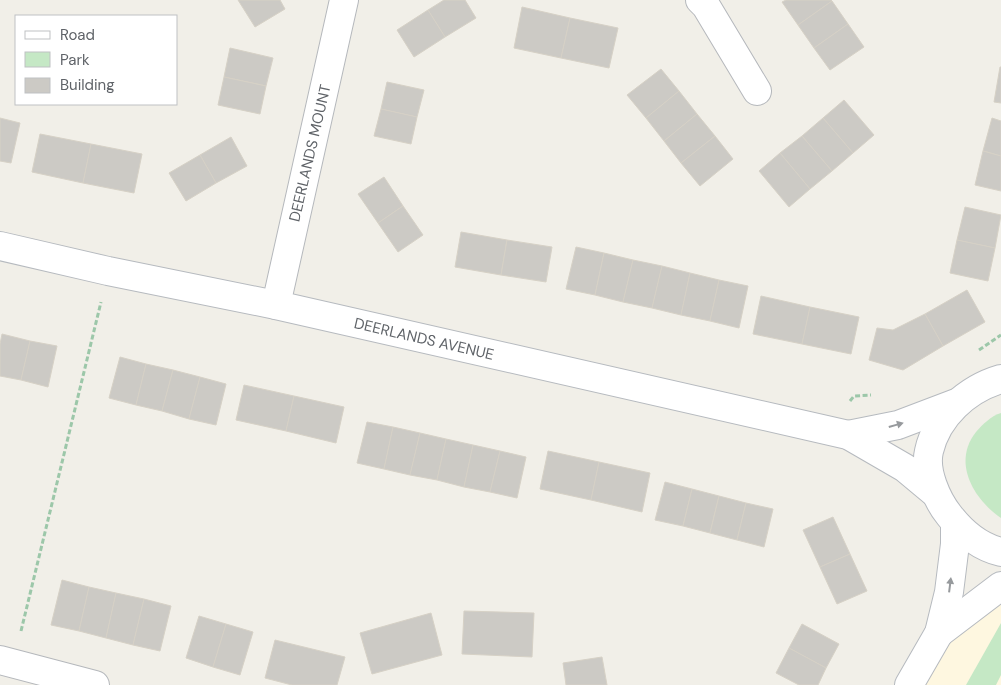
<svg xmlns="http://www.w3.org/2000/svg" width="1001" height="685" font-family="'DM Sans',sans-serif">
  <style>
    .commercial { fill: #fef7e0 }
    .green { fill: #c5e8c5 }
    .building { fill: #cccac5; stroke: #d6d1c6 }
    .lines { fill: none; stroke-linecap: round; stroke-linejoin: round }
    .street-casing { stroke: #b5b8bc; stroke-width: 30 }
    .secondary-casing { stroke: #b6babf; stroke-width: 30 }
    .path { stroke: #9cc7a9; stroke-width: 3; stroke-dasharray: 5 2.5; stroke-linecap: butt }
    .street { stroke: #fff; stroke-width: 28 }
    .secondary { stroke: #fff; stroke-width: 28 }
    .oneway { fill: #979a9d }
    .labels { text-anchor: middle; stroke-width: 4; stroke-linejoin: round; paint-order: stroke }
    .street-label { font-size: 15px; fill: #5f6368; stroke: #fff }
  </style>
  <rect width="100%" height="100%" fill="#f1efe8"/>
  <path class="commercial" d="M1001,586V685H909Z"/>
  <g class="green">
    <path d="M1001,413V518C973,499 952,462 976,432C983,424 991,416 1001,413Z"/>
    <path d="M1001,623V675L996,685H966Z"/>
  </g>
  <g class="building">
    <path d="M238,0H280L285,9L255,27Z"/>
    <path d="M444,0H465L476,18L445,37L428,10Z"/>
    <path d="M786,0H831L832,1L798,25L782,2Z"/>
    <path d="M832,1L848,24L814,48L798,25Z"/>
    <path d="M522,7L570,18L561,58L514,48Z"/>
    <path d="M428,10L445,37L414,57L397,30Z"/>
    <path d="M570,18L618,28L609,68L561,58Z"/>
    <path d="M848,24L864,47L830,70L814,48Z"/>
    <path d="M230,48L273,58L266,86L224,77Z"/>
    <path d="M1000,67H1001V103L994,102Z"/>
    <path d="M661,69L679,91L646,118L627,95Z"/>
    <path d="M224,77L266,86L260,114L218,105Z"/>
    <path d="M387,82L424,90L417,117L381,109Z"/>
    <path d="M679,91L697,114L664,141L646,118Z"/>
    <path d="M844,100L874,135L853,153L823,118Z"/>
    <path d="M381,109L417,117L411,144L374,136Z"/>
    <path d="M697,114L715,136L681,163L664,141Z"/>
    <path d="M0,118L20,123L11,163L0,161Z"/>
    <path d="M823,118L853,153L832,171L802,136Z"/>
    <path d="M992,118L1001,121V156L983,151Z"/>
    <path d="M40,134L91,144L83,183L32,172Z"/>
    <path d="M715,136L733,159L700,186L681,163Z"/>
    <path d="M802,136L832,171L810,189L780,153Z"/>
    <path d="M231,137L247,166L216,183L200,155Z"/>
    <path d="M91,144L142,154L134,193L83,183Z"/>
    <path d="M983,151L1001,156V191L975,185Z"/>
    <path d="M780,153L810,189L789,207L759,171Z"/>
    <path d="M200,155L216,183L186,201L169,173Z"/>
    <path d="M384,177L403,206L378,223L358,194Z"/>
    <path d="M403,206L423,235L398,252L378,223Z"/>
    <path d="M965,207L1001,215L995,248L957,240Z"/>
    <path d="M461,232L507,240L501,275L455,267Z"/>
    <path d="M507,240L552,247L546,282L501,275Z"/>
    <path d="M957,240L995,248L988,281L950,273Z"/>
    <path d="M576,247L604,253L595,295L566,289Z"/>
    <path d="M604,253L633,260L623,302L595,295Z"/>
    <path d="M633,260L662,266L652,308L623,302Z"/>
    <path d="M662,266L690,273L681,315L652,308Z"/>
    <path d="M690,273L719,280L710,321L681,315Z"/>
    <path d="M719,280L748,286L739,328L710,321Z"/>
    <path d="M967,290L985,322L943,346L925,314Z"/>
    <path d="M761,296L810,307L802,344L753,334Z"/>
    <path d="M810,307L859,317L851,354L802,344Z"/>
    <path d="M925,314L943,346L903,370L869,360L877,328L893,330Z"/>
    <path d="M2,334L30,341L21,380L0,376V344Z"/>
    <path d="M30,341L57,346L48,387L21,380Z"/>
    <path d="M120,357L146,364L136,405L109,398Z"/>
    <path d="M146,364L173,370L162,411L136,405Z"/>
    <path d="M173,370L200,377L189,419L162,411Z"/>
    <path d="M200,377L226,384L216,425L189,419Z"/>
    <path d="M244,385L294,396L286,431L236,420Z"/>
    <path d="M294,396L344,407L336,443L286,431Z"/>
    <path d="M367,422L393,427L384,469L357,463Z"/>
    <path d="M393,427L420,433L410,475L384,469Z"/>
    <path d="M420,433L446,439L437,480L410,475Z"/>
    <path d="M446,439L473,445L464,487L437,480Z"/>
    <path d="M473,445L500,451L490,492L464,487Z"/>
    <path d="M500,451L526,457L517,498L490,492Z"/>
    <path d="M548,451L599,462L591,500L540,489Z"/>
    <path d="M599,462L650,473L642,512L591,500Z"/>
    <path d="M665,482L692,489L683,526L655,520Z"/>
    <path d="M692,489L719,496L710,533L683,526Z"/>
    <path d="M719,496L746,503L737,540L710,533Z"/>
    <path d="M746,503L773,509L764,547L737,540Z"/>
    <path d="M833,517L850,554L820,567L803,530Z"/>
    <path d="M850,554L867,591L837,604L820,567Z"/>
    <path d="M62,580L89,587L79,631L51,625Z"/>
    <path d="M89,587L116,593L106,638L79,631Z"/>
    <path d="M116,593L144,599L133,645L106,638Z"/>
    <path d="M144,599L171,606L160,651L133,645Z"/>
    <path d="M464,611L534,613L532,657L462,654Z"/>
    <path d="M431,613L442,655L372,674L360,633Z"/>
    <path d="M199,616L226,624L213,667L186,658Z"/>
    <path d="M226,624L253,632L240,675L213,667Z"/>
    <path d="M802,624L839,644L826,668L789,648Z"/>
    <path d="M275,640L345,657L337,685H292L265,678Z"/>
    <path d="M789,648L826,668L818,685H799L776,673Z"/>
    <path d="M602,657L607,685H566L563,663Z"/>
  </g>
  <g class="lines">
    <g class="street-casing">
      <g id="street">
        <path d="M700,0L706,6L757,91"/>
        <path d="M276,305L344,0"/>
        <path d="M0,660L95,685"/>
      </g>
    </g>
    <g class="secondary-casing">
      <g id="secondary">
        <path d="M0,246L108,271L276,305L848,435L905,468L935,493"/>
        <path d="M1001,379C967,389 937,416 929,451C924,471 937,500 949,515C962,532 980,547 1001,552"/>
        <path d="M848,435L898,425L956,403"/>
        <path d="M939,633L1001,586"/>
        <path d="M909,685L939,633L949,592L955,544V523"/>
      </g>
    </g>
    <g class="path">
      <path d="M979,350L1001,335"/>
      <path d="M850,401L854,396L871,395"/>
      <path d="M21,631L101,302"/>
    </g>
    <use href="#street" class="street"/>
    <use href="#secondary" class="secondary"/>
  </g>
  <defs><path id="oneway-solid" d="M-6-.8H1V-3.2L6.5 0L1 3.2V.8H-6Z" transform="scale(1.25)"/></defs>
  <g class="oneway">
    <use href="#oneway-solid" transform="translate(896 425) rotate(-16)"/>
    <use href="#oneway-solid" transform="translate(950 585) rotate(-83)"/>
  </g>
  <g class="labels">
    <g class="street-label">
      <text transform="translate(310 153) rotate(-77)" y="5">DEERLANDS MOUNT</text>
      <text transform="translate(424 339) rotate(13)" y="5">DEERLANDS AVENUE</text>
    </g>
  </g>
  <rect x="15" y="15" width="162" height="90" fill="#ffffff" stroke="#bfc1c3"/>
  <rect x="25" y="31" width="25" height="8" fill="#ffffff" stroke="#bfc1c3"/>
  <text x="60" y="40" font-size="15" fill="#5f6368">Road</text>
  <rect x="25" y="52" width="25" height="15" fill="#c5e8c5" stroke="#bfc1c3"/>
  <text x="60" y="65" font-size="15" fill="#5f6368">Park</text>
  <rect x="25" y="78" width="25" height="15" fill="#cccac5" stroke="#bfc1c3"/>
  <text x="60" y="90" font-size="15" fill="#5f6368">Building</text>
</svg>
